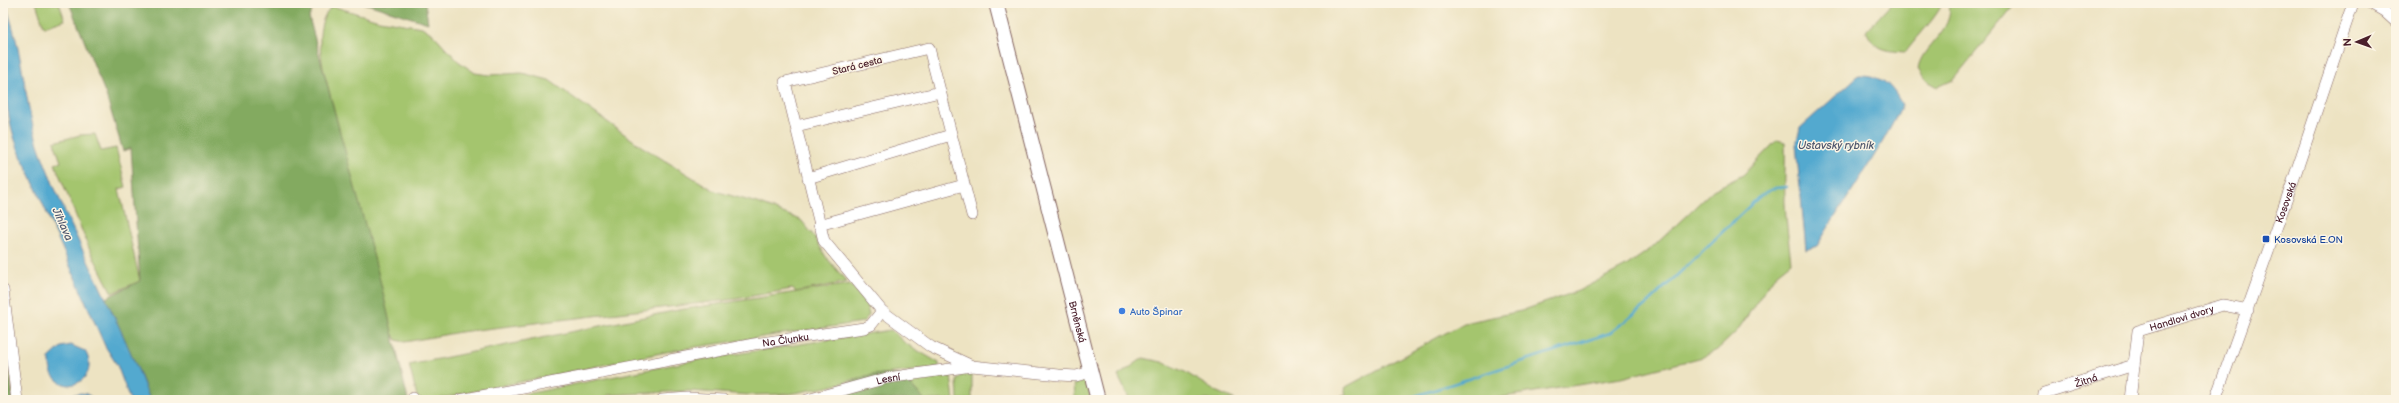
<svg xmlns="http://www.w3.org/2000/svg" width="2399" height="403" font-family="'Balsamiq Sans',sans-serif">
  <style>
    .green { fill: #a4c56e; stroke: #77724c }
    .forest { fill: #83aa61; stroke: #666446 }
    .water { fill: #52a9cf; stroke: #4e647d }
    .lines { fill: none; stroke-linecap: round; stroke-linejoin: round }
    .stream { stroke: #52a9cf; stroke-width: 2.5 }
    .minor-casing { stroke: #836460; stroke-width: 12 }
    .major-casing { stroke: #836460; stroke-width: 16 }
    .minor { stroke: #fff; stroke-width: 11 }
    .major { stroke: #fff; stroke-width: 14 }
    .transit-dot { fill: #1a4fb4; stroke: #fcf5e5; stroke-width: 1.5 }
    .shop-dot { fill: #3f7fe0; stroke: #fcf5e5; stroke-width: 1.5 }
    .labels { text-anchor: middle; stroke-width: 3; stroke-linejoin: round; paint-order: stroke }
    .street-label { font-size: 10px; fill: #4a1f2b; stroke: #fcf5e5 }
    .transit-label { font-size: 10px; fill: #164399; stroke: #fcf5e5; text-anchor: start }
    .shop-label { font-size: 10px; fill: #366cbe; stroke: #fcf5e5; text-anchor: start }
    .water-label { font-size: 11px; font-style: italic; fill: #4d566d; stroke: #fcf5e5 }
  </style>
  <rect width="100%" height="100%" fill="#fcf5e5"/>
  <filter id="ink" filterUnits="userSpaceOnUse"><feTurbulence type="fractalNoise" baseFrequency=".025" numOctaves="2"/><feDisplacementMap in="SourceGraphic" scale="8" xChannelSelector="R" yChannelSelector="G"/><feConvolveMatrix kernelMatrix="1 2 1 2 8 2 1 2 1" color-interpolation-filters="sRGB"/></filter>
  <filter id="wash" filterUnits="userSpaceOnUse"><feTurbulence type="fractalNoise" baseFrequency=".012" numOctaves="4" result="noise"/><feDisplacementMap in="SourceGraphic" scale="16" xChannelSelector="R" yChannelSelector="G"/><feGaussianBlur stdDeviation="0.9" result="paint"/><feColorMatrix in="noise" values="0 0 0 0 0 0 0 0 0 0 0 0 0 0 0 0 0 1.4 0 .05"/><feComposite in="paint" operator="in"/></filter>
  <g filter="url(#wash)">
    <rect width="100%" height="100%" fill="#ede3c2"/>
    <g class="green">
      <path d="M36,3H59L65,20L44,27Z"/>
      <path d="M1892,3H1942C1940,14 1914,40 1906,52C1886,51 1875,50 1866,31Z"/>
      <path d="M1949,3H2016L1953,80L1938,87L1924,79L1918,69C1921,45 1955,32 1949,3Z"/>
      <path d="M332,6L379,20L422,27L434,35L458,61L475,73L489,75L522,73L549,80L641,146L715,191L757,203L801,220L814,236L826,257L847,282L796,292L792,289L736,299L460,332L405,342L396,340L391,331L323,68C320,47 315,23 332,6Z"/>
      <path d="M95,134L101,151L116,148L126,187L119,189L140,281L112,293L89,248L55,164L61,162L54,142L80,135Z"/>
      <path d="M1777,140L1785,142C1786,163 1784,182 1785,203C1786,223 1789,243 1791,262L1776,274L1737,331L1717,350L1703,357L1621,378L1485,400H1329L1346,395L1344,388L1464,323L1521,311L1578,291L1626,266L1652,248L1713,190L1743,175Z"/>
      <path d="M850,284L866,303L869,315L863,322L676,350L432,400H418L409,365L678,310Z"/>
      <path d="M891,330L905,343L939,363V368L866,376L828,387L789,394L750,395L689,391L608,395V398L601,400H496L691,361Z"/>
      <path d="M1143,358L1162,362L1185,372L1215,391L1236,400H1130L1118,376Z"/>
      <path d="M972,371V400H958L957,380L963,373Z"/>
      <path d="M927,374L951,376L954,400H925L902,376Z"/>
      <path d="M1077,377L1087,382L1091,400H1075L1074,380Z"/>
    </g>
    <g class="forest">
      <path d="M69,3H316L309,17L380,280L408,400H150L140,374L104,299L140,281L131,148L123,151L106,95Z"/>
      <path d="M364,3H425L428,23Z"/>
      <path d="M3,318L13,400H3Z"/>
      <path d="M882,374L902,376L925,400H791L825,392L867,376Z"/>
    </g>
    <g class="water">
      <path d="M3,3H6C10,20 16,36 19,53C26,87 29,120 41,153C72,238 119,316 150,400H130L117,365L105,346L27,168C0,119 3,58 3,3Z"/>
      <path d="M1859,75C1882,75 1892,85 1902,105C1879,154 1845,199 1817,246L1806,250L1796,145L1800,128Z"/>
      <path d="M71,345L85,351C95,367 86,385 67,385C55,382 49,373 50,360L48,359L61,347Z"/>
      <path d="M81,393L87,394L95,400H64L70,395Z"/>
    </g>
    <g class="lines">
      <path class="stream" d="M1403,400L1610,333L1647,304L1761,195L1775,188L1787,187"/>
    </g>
  </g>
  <g filter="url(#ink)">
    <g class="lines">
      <g class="minor-casing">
        <g id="minor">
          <path d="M2370,3L2384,11L2396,22"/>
          <path d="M796,126L940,92"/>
          <path d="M808,178L951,135"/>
          <path d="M972,215L929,48L785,82L824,241L882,311L931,347L972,366L1059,375L1076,376L1091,372"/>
          <path d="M819,225L964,185"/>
          <path d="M3,290L17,400"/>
          <path d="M413,398L414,400"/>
          <path id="s1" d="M460,400L754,344L864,328L871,325L882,311"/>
          <path d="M662,400L688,398L724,400"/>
          <path id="s2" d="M807,400L887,378L972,366"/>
          <path id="s3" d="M2043,400L2044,393L2134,365"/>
          <path id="s4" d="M2130,400L2138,331L2223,305L2248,310"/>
          <path id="s5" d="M2215,400L2292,184L2353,3"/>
        </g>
      </g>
      <g class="major-casing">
        <g id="major">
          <path id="s6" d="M996,3L1098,400"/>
        </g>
      </g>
      <use href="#minor" class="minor"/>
      <use href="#major" class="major"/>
    </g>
  </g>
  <rect class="transit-dot" x="2262" y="235" width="8" height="8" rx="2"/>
  <circle class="shop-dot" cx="1122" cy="311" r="4"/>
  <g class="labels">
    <g class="street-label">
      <text transform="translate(857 65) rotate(-14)" y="4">Stará cesta</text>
      <text dy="4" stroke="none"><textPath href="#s5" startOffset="210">Kosovská</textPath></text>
      <text dy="4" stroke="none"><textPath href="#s4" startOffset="115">Handlovi dvory</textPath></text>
      <text dy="4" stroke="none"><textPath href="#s6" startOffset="329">Brněnská</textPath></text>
      <text dy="4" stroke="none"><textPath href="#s1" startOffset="331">Na Člunku</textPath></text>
      <text dy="4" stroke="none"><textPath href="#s2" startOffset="84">Lesní</textPath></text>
      <text dy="4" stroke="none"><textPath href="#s3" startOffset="51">Žitná</textPath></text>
    </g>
    <g class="transit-label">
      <text x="2274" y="243">Kosovská E.ON</text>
    </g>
    <g class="shop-label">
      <text x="1130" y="315">Auto Špinar</text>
    </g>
    <g class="water-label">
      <text x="1836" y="149">Ustavský rybník</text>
      <text transform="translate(63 224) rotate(66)" y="4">Jihlava</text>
    </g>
  </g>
  <rect width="2399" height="403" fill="none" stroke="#fcf5e5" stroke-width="16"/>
  <g transform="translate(2357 42) rotate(268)" stroke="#fcf5e5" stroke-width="3" paint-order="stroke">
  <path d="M0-3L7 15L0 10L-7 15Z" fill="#4a1f2b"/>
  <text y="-6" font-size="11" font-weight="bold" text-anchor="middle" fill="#4a1f2b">N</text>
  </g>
</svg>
